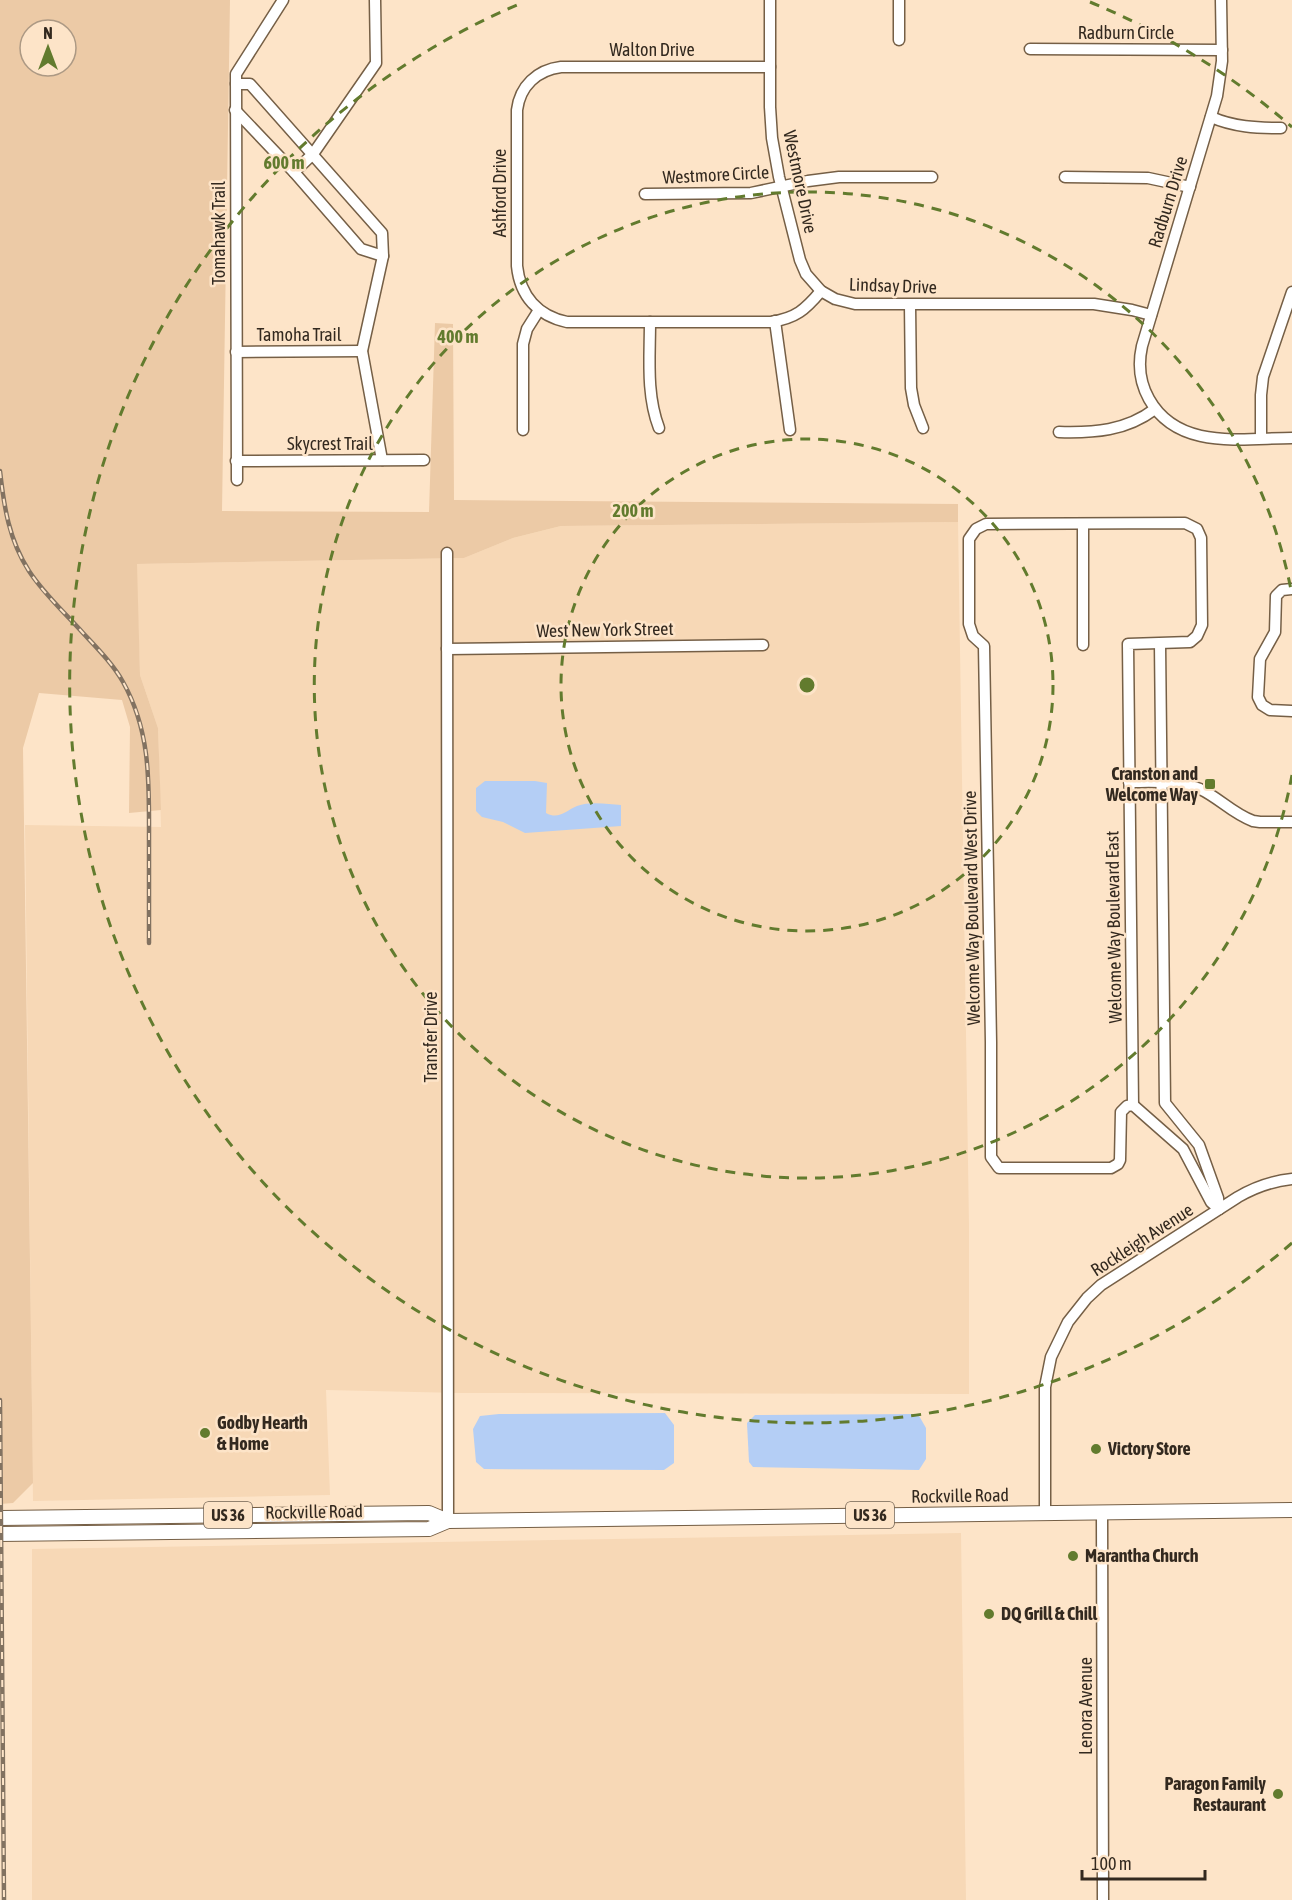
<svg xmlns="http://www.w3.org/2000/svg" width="1292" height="1900" font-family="'Asap Condensed',sans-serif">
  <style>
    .built { fill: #f7d8b6 }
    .green { fill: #eccaa6; fill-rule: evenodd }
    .water { fill: #b4cef5 }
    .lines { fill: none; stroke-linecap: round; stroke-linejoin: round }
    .minor-casing { stroke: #755f46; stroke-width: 13 }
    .major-casing { stroke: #755f46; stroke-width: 16 }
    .minor { stroke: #fff; stroke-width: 10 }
    .major { stroke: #fff; stroke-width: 14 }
    .rail-casing { stroke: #827261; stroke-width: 4.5 }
    .rail { stroke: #fde4c8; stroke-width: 2; stroke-dasharray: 7; stroke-linecap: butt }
    .ring { fill: none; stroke: #627b2e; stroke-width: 3; stroke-dasharray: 10 8 }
    .poi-dot { fill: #627b2e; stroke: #fde4c8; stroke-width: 2 }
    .labels { text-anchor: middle; stroke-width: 5; stroke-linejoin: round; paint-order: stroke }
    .shield { fill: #fde4c8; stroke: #706152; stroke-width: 1.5 }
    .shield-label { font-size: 16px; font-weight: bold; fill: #33291f }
    .street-label { font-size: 18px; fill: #33291f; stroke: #fde4c8 }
    .poi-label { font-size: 18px; font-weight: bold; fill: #33291f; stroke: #fde4c8; text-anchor: start }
    .centre { fill: #627b2e; stroke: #fde4c8; stroke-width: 3 }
    .ring-label { font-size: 18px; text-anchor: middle; font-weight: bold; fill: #627b2e; stroke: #fde4c8; stroke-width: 5; stroke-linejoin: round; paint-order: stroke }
  </style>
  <rect width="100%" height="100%" fill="#fde4c8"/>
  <g class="built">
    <path d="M958,522L969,1226V1394L460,1393L326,1390L330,1495L33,1501L25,825L161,827L158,728L140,675L136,564L464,558L513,538L561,526Z"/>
    <path d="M961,1533L966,1900H32V1549Z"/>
  </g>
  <path class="green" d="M0,0H230L222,511L429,512L435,323L453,324L454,500L958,504V522L561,526L513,538L464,558L137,564L140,675L158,728L161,810L129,813L130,727L122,700L39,693L23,748L33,1483L13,1503L0,1504ZM30,30H66V66H30Z"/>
  <g class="water">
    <path d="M485,781H535L547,783L546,813C559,820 565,811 577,806C590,801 608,804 621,805V826L525,833L503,822L482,817L476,811V788Z"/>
    <path d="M665,1413L674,1425V1463L664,1470L484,1469L476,1462L473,1429L480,1416L499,1414Z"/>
    <path d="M918,1414L926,1428V1459L919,1470L753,1467L749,1462L747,1423L755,1415Z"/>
  </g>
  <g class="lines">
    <g class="minor-casing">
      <g id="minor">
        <path d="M770,0V107L772,138L779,177L800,260L806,274L821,291L835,299L855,304H1094L1132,310L1151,315"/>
        <path d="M899,0V40"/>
        <path d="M1221,0L1222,61L1217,96L1142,346C1138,364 1140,383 1149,399C1178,451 1243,438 1292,438"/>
        <path d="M1030,49L1222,50"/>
        <path d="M770,67H561C537,70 520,86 517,110V266C520,296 538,316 567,322H771C796,318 805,310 821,291"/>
        <path d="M236,84H250L382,233L383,256L362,351L382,460"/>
        <path d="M235,110L294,172L361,249L383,256"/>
        <path d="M1211,117C1234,127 1256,128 1281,128"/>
        <path d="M294,172L313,154L376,63L375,0"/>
        <path d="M1065,177L1148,178L1190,187"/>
        <path d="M645,194L751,193L808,181L839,177H932"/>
        <path d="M910,305L911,388L914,405L923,428"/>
        <path d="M775,321L790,430"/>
        <path d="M650,322C650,357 646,394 659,428"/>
        <path d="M236,352L362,351"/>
        <path d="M523,430V344L527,329L539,310"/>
        <path d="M1059,432C1094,433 1126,431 1155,409"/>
        <path d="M1261,438V395L1263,377L1292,292"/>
        <path d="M236,461L424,460"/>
        <path d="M237,480L236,74L283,0"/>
        <path d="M1185,523L1197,529L1201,538L1202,625L1197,636L1190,642L1128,644L1133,1105L1127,1106L1121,1112L1120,1160L1118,1164L1111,1168H999L991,1157V1042L984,646L973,636L969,624V539L976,529L986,524Z"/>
        <path d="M1083,524V645"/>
        <path d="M447,553L448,1521"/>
        <path d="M1292,589L1282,590L1276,596L1275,632L1260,659L1258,697L1262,705L1270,710L1292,711"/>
        <path d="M1160,644L1165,1103L1199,1145L1218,1198L1219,1209"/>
        <path d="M447,649L763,645"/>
        <path d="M1129,782C1152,782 1178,780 1200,789C1218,797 1233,814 1253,821L1260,822H1292"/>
        <path d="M1133,1105L1183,1149L1211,1202L1219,1209"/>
        <path d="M1102,1512L1103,1900"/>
        <path d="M1045,1513V1387L1051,1357L1068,1322L1087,1298L1101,1285L1238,1197C1255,1187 1272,1181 1292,1179"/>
      </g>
    </g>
    <g class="major-casing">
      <g id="major">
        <path d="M0,1518L429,1513L448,1521"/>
        <path d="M0,1534L429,1529L448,1521L1292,1510"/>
      </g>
    </g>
    <use href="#minor" class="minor"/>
    <use href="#major" class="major"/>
    <g class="rail-casing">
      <g id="rail">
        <path d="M0,471C4,507 9,540 29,571C44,594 65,613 83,633C97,648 113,664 123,682C151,732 149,783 149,838C149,873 149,908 149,943"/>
        <path d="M0,1400L4,1900"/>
      </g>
    </g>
    <use href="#rail" class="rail"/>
  </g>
  <g class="ring">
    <circle cx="807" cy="685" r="246"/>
    <path d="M1292 775A493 493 0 1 1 1292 595"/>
    <path d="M1292 1243A739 739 0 1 1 524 2M1090 2A739 739 0 0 1 1292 127"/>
  </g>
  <g class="poi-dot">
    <rect x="1204" y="778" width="12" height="12" rx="3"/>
    <circle cx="205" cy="1433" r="6"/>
    <circle cx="1096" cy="1449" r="6"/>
    <circle cx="1073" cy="1556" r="6"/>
    <circle cx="989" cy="1614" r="6"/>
    <circle cx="1278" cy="1794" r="6"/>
  </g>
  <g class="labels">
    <g class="shield">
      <rect x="204" y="1502" width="48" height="26" rx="4.5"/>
      <rect x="846" y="1502" width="48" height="26" rx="4.5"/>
    </g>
    <g class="shield-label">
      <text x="228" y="1521">US 36</text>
      <text x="870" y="1521">US 36</text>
    </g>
    <g class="street-label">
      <text x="1126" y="39">Radburn Circle</text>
      <text x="652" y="56">Walton Drive</text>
      <text transform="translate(716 175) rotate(-3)" y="6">Westmore Circle</text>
      <text transform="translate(800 182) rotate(78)" y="6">Westmore Drive</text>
      <text transform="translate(500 193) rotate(-90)" y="6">Ashford Drive</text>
      <text transform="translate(1168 202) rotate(-73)" y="6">Radburn Drive</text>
      <text transform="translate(219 233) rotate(-90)" y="6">Tomahawk Trail</text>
      <text transform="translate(893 286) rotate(2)" y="6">Lindsay Drive</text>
      <text x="299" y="341">Tamoha Trail</text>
      <text x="330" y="450">Skycrest Trail</text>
      <text transform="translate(605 630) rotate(-1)" y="6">West New York Street</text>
      <text transform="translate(972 908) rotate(-91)" y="6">Welcome Way Boulevard West Drive</text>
      <text transform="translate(1114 927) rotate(-91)" y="6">Welcome Way Boulevard East</text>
      <text transform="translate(431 1037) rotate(-90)" y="6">Transfer Drive</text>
      <text transform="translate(1142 1240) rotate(-33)" y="6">Rockleigh Avenue</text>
      <text transform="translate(960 1496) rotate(-1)" y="6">Rockville Road</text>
      <text transform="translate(314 1512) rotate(-1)" y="6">Rockville Road</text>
      <text transform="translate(1086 1706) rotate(-90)" y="6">Lenora Avenue</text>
    </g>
    <g class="poi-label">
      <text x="1198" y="780" text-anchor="end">Cranston and<tspan x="1198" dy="21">Welcome Way</tspan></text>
      <text x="217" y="1429">Godby Hearth<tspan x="217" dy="21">&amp; Home</tspan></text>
      <text x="1108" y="1455">Victory Store</text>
      <text x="1085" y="1562">Marantha Church</text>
      <text x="1001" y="1620">DQ Grill &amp; Chill</text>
      <text x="1266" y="1790" text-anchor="end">Paragon Family<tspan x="1266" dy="21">Restaurant</tspan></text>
    </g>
  </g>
  <circle cx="807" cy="685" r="9" class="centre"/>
  <g class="ring-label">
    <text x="284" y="169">600 m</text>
    <text x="458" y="343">400 m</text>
    <text x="633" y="517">200 m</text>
  </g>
  <g transform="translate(48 48)"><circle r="28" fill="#fde4c8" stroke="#ac9984" stroke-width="1.5"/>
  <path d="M0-4.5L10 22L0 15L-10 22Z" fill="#627b2e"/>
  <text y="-9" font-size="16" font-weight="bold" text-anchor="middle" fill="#33291f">N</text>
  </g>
  <path d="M1082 1870v9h123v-9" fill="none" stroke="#33291f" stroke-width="3"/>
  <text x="1091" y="1870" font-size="18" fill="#33291f" stroke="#fde4c8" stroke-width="4.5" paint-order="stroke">100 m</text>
</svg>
